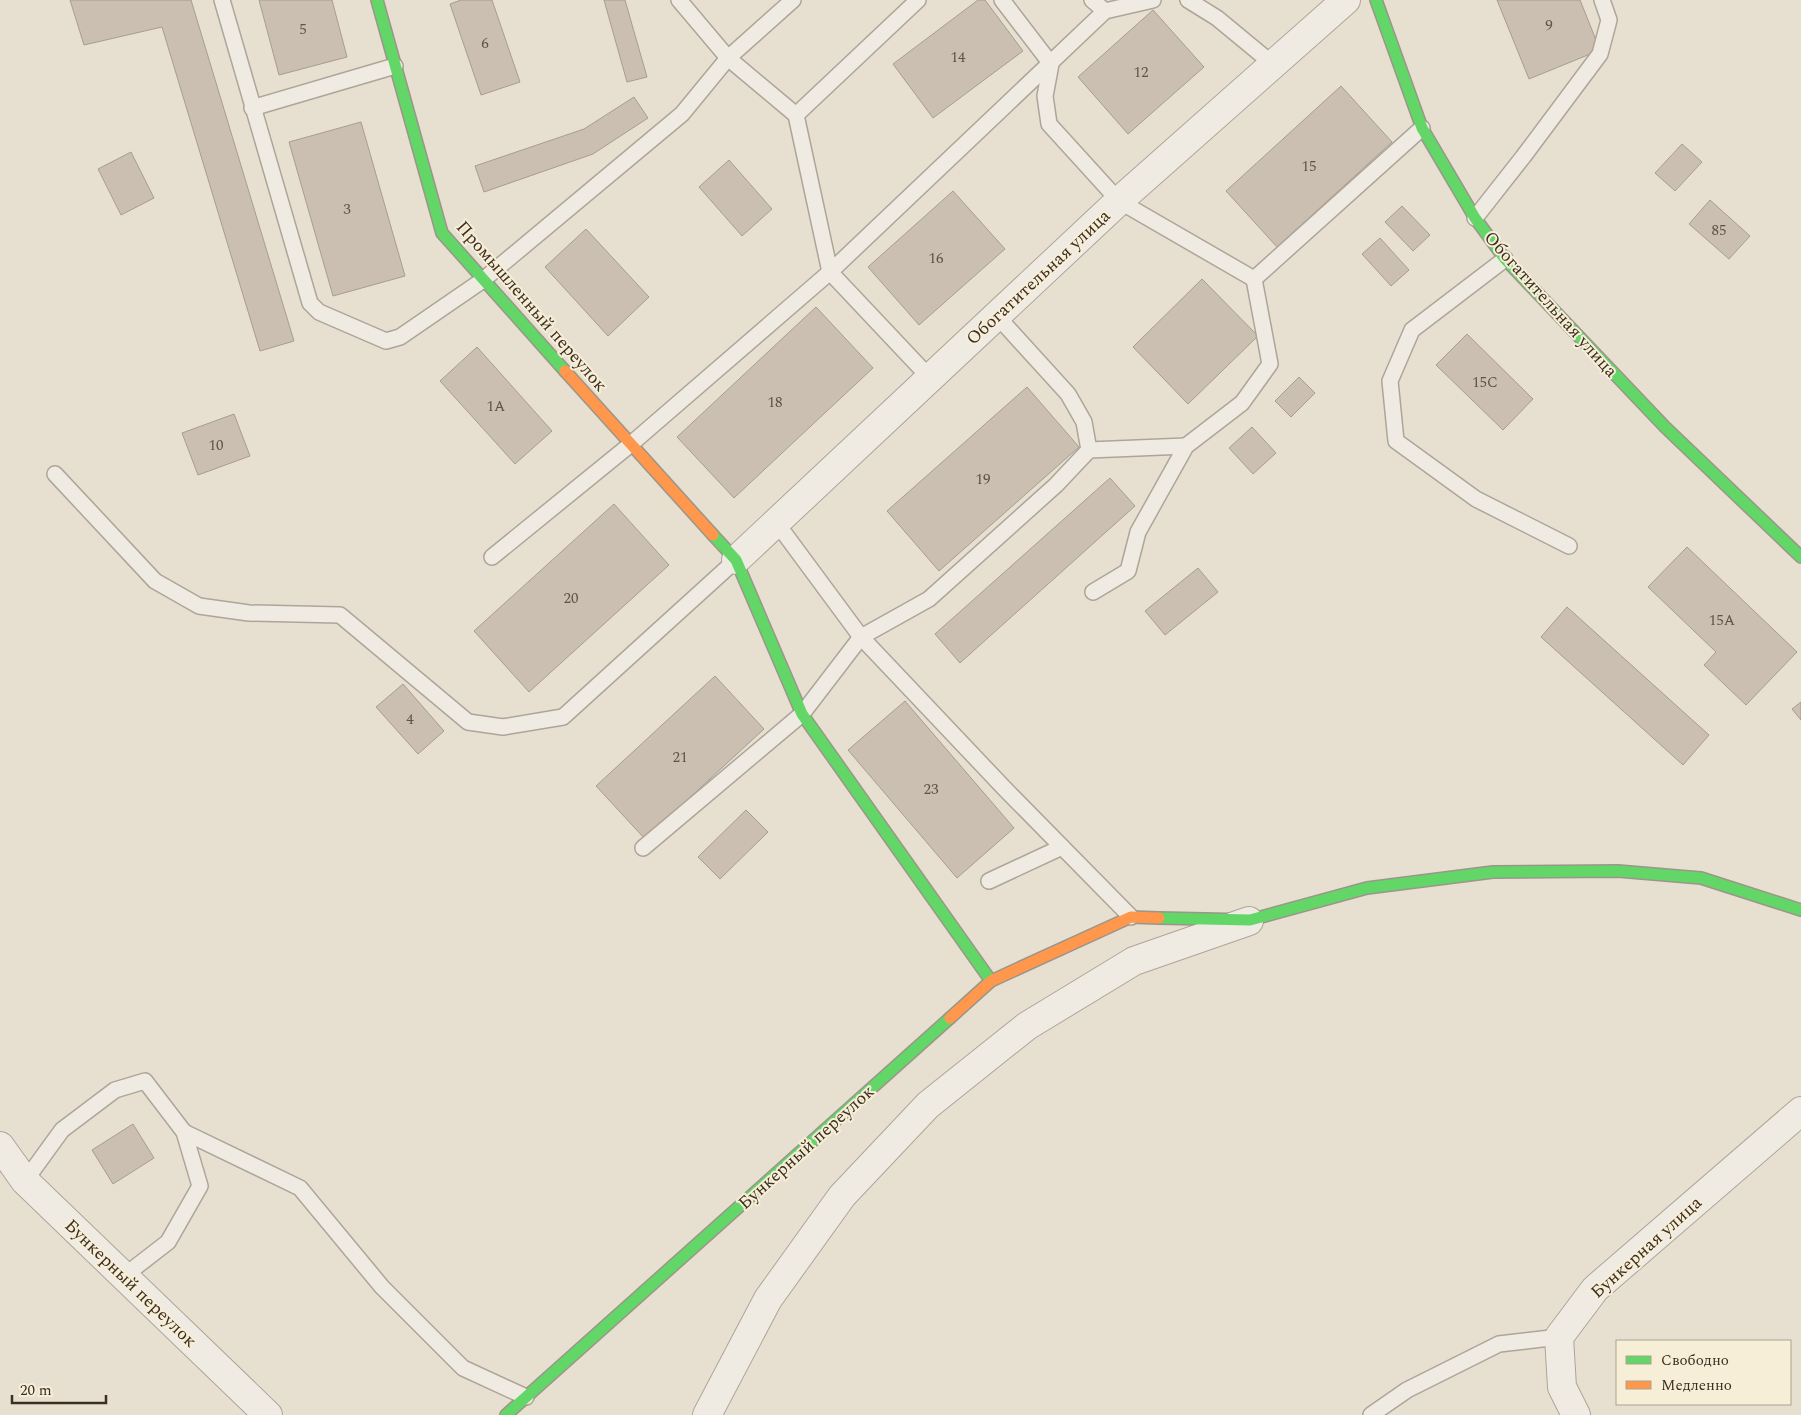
<svg xmlns="http://www.w3.org/2000/svg" width="1801" height="1415" font-family="Spectral,serif">
  <style>
    .building { fill: #cbbfb2; stroke: #a89c90 }
    .lines { fill: none; stroke-linecap: round; stroke-linejoin: round }
    .lane-casing { stroke: #ada599; stroke-width: 18 }
    .street-casing { stroke: #ada599; stroke-width: 30 }
    .fast-casing { stroke: #9c958a; stroke-width: 14 }
    .slow-casing { stroke: #9c958a; stroke-width: 14 }
    .lane { stroke: #efebe3; stroke-width: 15 }
    .street { stroke: #efebe3; stroke-width: 28 }
    .fast { stroke: #63d668; stroke-width: 11 }
    .slow { stroke: #ff974d; stroke-width: 11 }
    .labels { text-anchor: middle; stroke-width: 4; stroke-linejoin: round; paint-order: stroke }
    .number-label { font-size: 15px; fill: #605244 }
    .street-label { font-size: 18px; fill: #3d2e20; stroke: #f7eed8 }
  </style>
  <rect width="100%" height="100%" fill="#e7e0d1"/>
  <g class="building">
    <path d="M70,0H191L294,341L260,351L162,27L84,45Z"/>
    <path d="M259,0H332L347,57L279,75Z"/>
    <path d="M461,0H492L520,82L481,95L450,4Z"/>
    <path d="M604,0H625L647,77L627,82Z"/>
    <path d="M978,0H985L1023,51L933,118L893,64Z"/>
    <path d="M1497,0H1580L1600,50L1529,79Z"/>
    <path d="M1153,10L1204,67L1128,134L1078,77Z"/>
    <path d="M1341,86L1392,142L1277,247L1226,191Z"/>
    <path d="M634,97L648,118L593,154L484,192L475,166L584,129Z"/>
    <path d="M361,122L405,276L333,296L289,142Z"/>
    <path d="M1682,144L1702,162L1675,191L1655,173Z"/>
    <path d="M131,152L154,198L121,215L98,169Z"/>
    <path d="M729,160L772,209L742,236L699,187Z"/>
    <path d="M953,191L1005,249L919,325L868,267Z"/>
    <path d="M1710,200L1750,236L1729,259L1689,224Z"/>
    <path d="M1402,206L1430,235L1413,251L1385,222Z"/>
    <path d="M586,229L649,297L608,336L545,267Z"/>
    <path d="M1380,238L1409,270L1391,286L1362,254Z"/>
    <path d="M1202,279L1258,336L1188,404L1133,347Z"/>
    <path d="M816,307L873,368L734,498L677,437Z"/>
    <path d="M1467,334L1533,399L1503,430L1436,365Z"/>
    <path d="M477,347L552,431L515,464L440,381Z"/>
    <path d="M1299,377L1315,393L1291,417L1275,401Z"/>
    <path d="M1027,387L1079,447L939,571L887,511Z"/>
    <path d="M234,414L250,456L198,475L182,433Z"/>
    <path d="M1252,427L1276,453L1253,474L1229,448Z"/>
    <path d="M1110,478L1135,506L960,663L935,634Z"/>
    <path d="M614,504L669,565L529,692L474,631Z"/>
    <path d="M1687,547L1797,652L1746,705L1704,665L1716,652L1648,587Z"/>
    <path d="M1198,568L1218,592L1165,635L1145,611Z"/>
    <path d="M1567,607L1709,735L1683,765L1541,637Z"/>
    <path d="M715,676L764,729L645,839L596,786Z"/>
    <path d="M403,684L444,731L418,754L376,707Z"/>
    <path d="M905,701L1014,828L957,878L848,750Z"/>
    <path d="M1801,702V720L1792,709Z"/>
    <path d="M746,810L768,832L720,879L698,857Z"/>
    <path d="M133,1124L154,1158L113,1184L92,1150Z"/>
  </g>
  <g class="lines">
    <g class="lane-casing">
      <g id="lane">
        <path d="M222,0L310,303L319,312L386,341L400,337L483,280L682,114L728,58L796,115L830,272L930,378"/>
        <path d="M679,0L728,58L793,0"/>
        <path d="M1002,0L1051,64L1045,96L1049,124L1119,201L1254,279L1422,128"/>
        <path d="M1092,0L1105,11"/>
        <path d="M1188,0L1217,18L1274,65"/>
        <path d="M252,108L395,66"/>
        <path d="M796,115L918,0"/>
        <path d="M1475,218L1523,157L1600,54L1609,20L1602,0"/>
        <path d="M1505,259L1412,330L1390,381L1396,441L1476,499L1569,546"/>
        <path d="M1089,450L1186,446"/>
        <path d="M55,474L155,581L199,606L249,613L340,615L468,722L503,727L563,717L736,560"/>
        <path d="M776,522L861,637L1005,789L1131,917"/>
        <path d="M492,557L631,444L830,272L1105,11L1153,0"/>
        <path d="M1093,592L1128,571L1138,532L1186,446L1242,403L1270,364L1254,279"/>
        <path d="M643,848L802,714L861,637L929,599L1056,485L1089,450L1084,422L1068,394L997,316"/>
        <path d="M989,881L1062,847"/>
        <path d="M184,1132L300,1188L382,1287L463,1368L526,1397"/>
        <path d="M25,1181L62,1130L115,1090L145,1081L184,1132L200,1186L168,1242L124,1276"/>
        <path d="M1371,1415L1407,1390L1499,1344L1559,1337"/>
      </g>
    </g>
    <g class="street-casing">
      <g id="street">
        <path d="M736,560L1119,201L1346,0"/>
        <path d="M0,1146L25,1181L268,1415"/>
        <path d="M707,1415L768,1299L842,1196L928,1105L1027,1026L1134,961L1249,921"/>
        <path d="M1576,1415L1562,1387L1559,1337L1595,1289L1801,1111"/>
      </g>
    </g>
    <g class="fast-casing">
      <g id="fast">
        <path d="M377,0L442,233L565,371"/>
        <path d="M1376,0L1422,128L1475,218L1505,259L1665,427L1801,557"/>
        <path d="M713,535L736,560L802,714L991,981"/>
        <path d="M1159,918L1250,920L1367,888L1493,872L1618,871L1701,878L1801,910"/>
        <path d="M506,1415L950,1018"/>
      </g>
    </g>
    <g class="slow-casing">
      <g id="slow">
        <path d="M565,371L713,535"/>
        <path d="M950,1018L991,981L1131,917L1159,918"/>
      </g>
    </g>
    <use href="#lane" class="lane"/>
    <use href="#street" class="street"/>
    <use href="#fast" class="fast"/>
    <use href="#slow" class="slow"/>
  </g>
  <g class="labels">
    <g class="number-label">
      <text x="1549" y="30">9</text>
      <text x="303" y="34">5</text>
      <text x="485" y="48">6</text>
      <text x="958" y="62">14</text>
      <text x="1141" y="77">12</text>
      <text x="1309" y="171">15</text>
      <text x="347" y="214">3</text>
      <text x="1719" y="235">85</text>
      <text x="936" y="263">16</text>
      <text x="1485" y="387">15С</text>
      <text x="775" y="407">18</text>
      <text x="496" y="411">1А</text>
      <text x="216" y="450">10</text>
      <text x="983" y="484">19</text>
      <text x="571" y="603">20</text>
      <text x="1722" y="625">15А</text>
      <text x="410" y="724">4</text>
      <text x="680" y="762">21</text>
      <text x="931" y="794">23</text>
    </g>
    <g class="street-label">
      <text transform="translate(1038 277) rotate(-43)" y="6">Обогатительная улица</text>
      <text transform="translate(1551 304) rotate(48)" y="6">Обогатительная улица</text>
      <text transform="translate(532 306) rotate(49)" y="6">Промышленный переулок</text>
      <text transform="translate(806 1147) rotate(-42)" y="6">Бункерный переулок</text>
      <text transform="translate(1646 1247) rotate(-42)" y="6">Бункерная улица</text>
      <text transform="translate(131 1283) rotate(44)" y="6">Бункерный переулок</text>
    </g>
  </g>
  <rect x="1616" y="1340" width="175" height="65" fill="#f7eed8" stroke="#ada18e"/>
  <rect x="1626" y="1356" width="25" height="8" fill="#63d668" stroke="#ada18e"/>
  <text x="1661" y="1365" font-size="15" fill="#3d2e20">Свободно</text>
  <rect x="1626" y="1381" width="25" height="8" fill="#ff974d" stroke="#ada18e"/>
  <text x="1661" y="1390" font-size="15" fill="#3d2e20">Медленно</text>
  <path d="M12 1395v8h94v-8" fill="none" stroke="#3d2e20" stroke-width="2.5"/>
  <text x="20" y="1395" font-size="15" fill="#3d2e20" stroke="#f7eed8" stroke-width="4" paint-order="stroke">20 m</text>
</svg>
